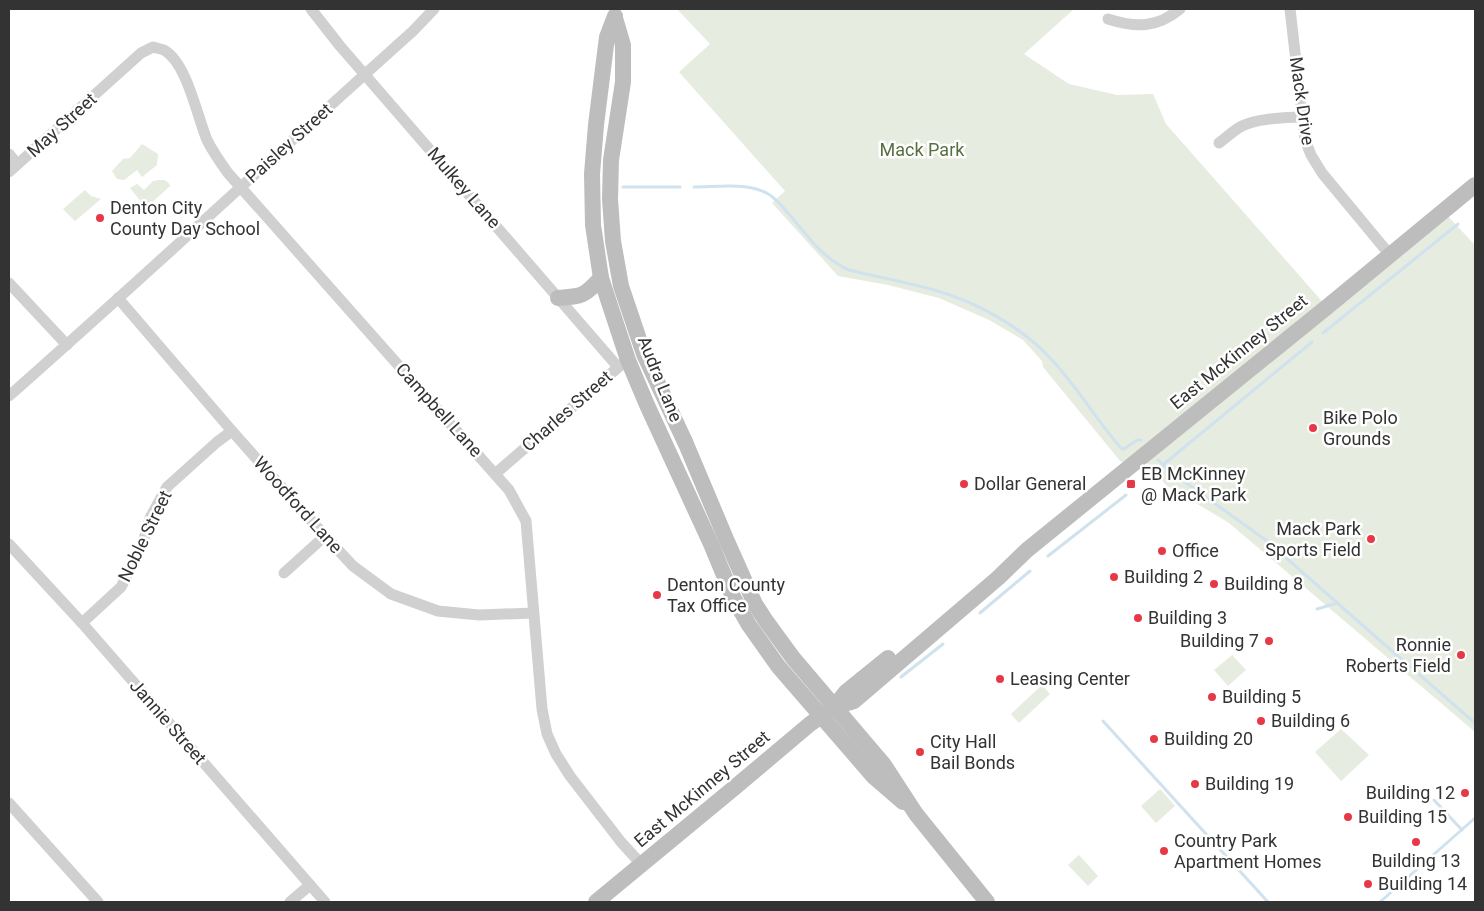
<svg xmlns="http://www.w3.org/2000/svg" width="1484" height="911" font-family="Roboto,sans-serif">
  <style>
    .green { fill: #e6ecdf }
    .lines { fill: none; stroke-linecap: round; stroke-linejoin: round }
    .stream { stroke: #cfe2ee; stroke-width: 3 }
    .street { stroke: #d0d0d0; stroke-width: 11 }
    .secondary { stroke: #bdbdbd; stroke-width: 16 }
    .poi-dot { fill: #e63946; stroke: #fff; stroke-width: 2 }
    .labels { text-anchor: middle; stroke-width: 5; stroke-linejoin: round; paint-order: stroke }
    .street-label { font-size: 18px; fill: #333; stroke: #fff }
    .park-label { font-size: 18px; fill: #56703f; stroke: #fff }
    .poi-label { font-size: 18px; fill: #333; stroke: #fff; text-anchor: start }
  </style>
  <rect width="100%" height="100%" fill="#fff"/>
  <g class="green">
    <path d="M677,9H1074L1024,54L1069,84L1117,95L1153,94L1166,124L1327,307L1443,211L1475,245V732L1229,523L1166,485L1142,457L1121,462L1043,367L1042,361L1023,340L989,320L939,298L888,285L838,276L772,203L785,191L679,72L710,44Z"/>
    <path d="M142,144L158,154L157,165L142,177L137,170L124,180L117,179L112,171L123,159L130,158Z"/>
    <path d="M159,180C164,180 168,180 170,186L146,208L130,188L137,184L144,190L153,181Z"/>
    <path d="M85,190L91,196L101,199L75,221L63,209Z"/>
    <path d="M1232,655L1246,670L1228,686L1214,670Z"/>
    <path d="M1042,685L1050,694L1019,723L1011,714Z"/>
    <path d="M1341,729L1369,755L1341,781L1315,752Z"/>
    <path d="M1160,789L1175,806L1156,823L1141,806Z"/>
    <path d="M1079,855L1098,876L1088,886L1068,865Z"/>
  </g>
  <g class="lines">
    <g class="stream">
      <path d="M623,187H680"/>
      <path d="M694,187C714,187 744,183 762,191C773,195 781,205 788,213C806,234 823,259 849,270C877,277 906,282 934,290C975,301 1022,327 1051,359C1077,386 1096,420 1121,448L1124,449L1137,440H1141"/>
      <path d="M1323,333L1458,224"/>
      <path d="M1158,460L1171,472L1267,541L1376,637L1475,723"/>
      <path d="M1153,473L1312,342"/>
      <path d="M1048,556L1126,495"/>
      <path d="M1317,609L1337,603"/>
      <path d="M980,613L1030,571"/>
      <path d="M901,677L943,644"/>
      <path d="M1103,721L1268,902"/>
      <path d="M1434,800L1462,830"/>
      <path d="M1380,902L1475,818"/>
    </g>
    <g class="street">
      <path d="M311,9L340,46L618,367"/>
      <path d="M1290,9L1305,140L1311,155L1322,173L1390,255"/>
      <path d="M1108,19C1136,28 1157,28 1180,9"/>
      <path d="M1219,143C1227,137 1234,130 1242,126C1259,118 1283,118 1302,117"/>
      <path d="M9,154L17,164"/>
      <path d="M9,172L141,53L153,47C156,48 161,49 164,50C187,63 197,116 207,140C213,152 220,162 228,173L509,490L526,521L542,709L547,734L556,754L570,776L621,842L642,865"/>
      <path d="M9,283L67,345"/>
      <path d="M118,298L232,431L325,536L353,566L391,594L438,611L479,615L533,613"/>
      <path d="M9,396C145,276 278,152 413,31L434,9"/>
      <path d="M495,474L622,364"/>
      <path d="M9,544L82,623L325,902"/>
      <path d="M284,573L325,536"/>
      <path d="M82,623L121,587L142,546L150,518L167,487L217,442L232,431"/>
      <path d="M9,803L98,902"/>
      <path d="M290,902L310,885"/>
    </g>
    <g class="secondary">
      <path d="M615,16L607,37L596,125L592,174L593,225L601,278L628,360L647,405L711,544L733,597L749,625L778,666L874,777L903,802"/>
      <path d="M615,18L623,45V82L611,160L610,199L613,241L621,286L644,354L686,444L726,539L755,604L766,621L793,658L884,765L916,814L987,902"/>
      <path d="M558,298C584,296 584,296 601,278"/>
      <path d="M834,707L846,692L888,658"/>
      <path d="M596,902L734,788L810,724L834,707L854,701L998,578L1027,550L1327,307L1475,185"/>
    </g>
  </g>
  <g class="poi-dot">
    <circle cx="100" cy="218" r="5"/>
    <circle cx="1313" cy="428" r="5"/>
    <circle cx="964" cy="484" r="5"/>
    <rect x="1126" y="479" width="10" height="10" rx="2.5"/>
    <circle cx="1371" cy="539" r="5"/>
    <circle cx="1162" cy="551" r="5"/>
    <circle cx="1114" cy="577" r="5"/>
    <circle cx="1214" cy="584" r="5"/>
    <circle cx="657" cy="595" r="5"/>
    <circle cx="1138" cy="618" r="5"/>
    <circle cx="1269" cy="641" r="5"/>
    <circle cx="1461" cy="655" r="5"/>
    <circle cx="1000" cy="679" r="5"/>
    <circle cx="1212" cy="697" r="5"/>
    <circle cx="1261" cy="721" r="5"/>
    <circle cx="1154" cy="739" r="5"/>
    <circle cx="920" cy="752" r="5"/>
    <circle cx="1195" cy="784" r="5"/>
    <circle cx="1465" cy="793" r="5"/>
    <circle cx="1348" cy="817" r="5"/>
    <circle cx="1416" cy="842" r="5"/>
    <circle cx="1164" cy="851" r="5"/>
    <circle cx="1368" cy="884" r="5"/>
  </g>
  <g class="labels">
    <g class="street-label">
      <text transform="translate(1302 101) rotate(82)" y="6">Mack Drive</text>
      <text transform="translate(62 125) rotate(-42)" y="6">May Street</text>
      <text transform="translate(289 143) rotate(-42)" y="6">Paisley Street</text>
      <text transform="translate(464 188) rotate(49)" y="6">Mulkey Lane</text>
      <text transform="translate(1239 352) rotate(-39)" y="6">East McKinney Street</text>
      <text transform="translate(660 379) rotate(68)" y="6">Audra Lane</text>
      <text transform="translate(439 410) rotate(48)" y="6">Campbell Lane</text>
      <text transform="translate(567 411) rotate(-41)" y="6">Charles Street</text>
      <text transform="translate(298 505) rotate(48)" y="6">Woodford Lane</text>
      <text transform="translate(145 536) rotate(-64)" y="6">Noble Street</text>
      <text transform="translate(168 722) rotate(49)" y="6">Jannie Street</text>
      <text transform="translate(702 789) rotate(-40)" y="6">East McKinney Street</text>
    </g>
    <g class="park-label">
      <text x="922" y="156">Mack Park</text>
    </g>
    <g class="poi-label">
      <text x="110" y="214">Denton City<tspan x="110" dy="21">County Day School</tspan></text>
      <text x="1323" y="424">Bike Polo<tspan x="1323" dy="21">Grounds</tspan></text>
      <text x="1141" y="480">EB McKinney<tspan x="1141" dy="21">@ Mack Park</tspan></text>
      <text x="974" y="490">Dollar General</text>
      <text x="1361" y="535" text-anchor="end">Mack Park<tspan x="1361" dy="21">Sports Field</tspan></text>
      <text x="1172" y="557">Office</text>
      <text x="1124" y="583">Building 2</text>
      <text x="1224" y="590">Building 8</text>
      <text x="667" y="591">Denton County<tspan x="667" dy="21">Tax Office</tspan></text>
      <text x="1148" y="624">Building 3</text>
      <text x="1259" y="647" text-anchor="end">Building 7</text>
      <text x="1451" y="651" text-anchor="end">Ronnie<tspan x="1451" dy="21">Roberts Field</tspan></text>
      <text x="1010" y="685">Leasing Center</text>
      <text x="1222" y="703">Building 5</text>
      <text x="1271" y="727">Building 6</text>
      <text x="1164" y="745">Building 20</text>
      <text x="930" y="748">City Hall<tspan x="930" dy="21">Bail Bonds</tspan></text>
      <text x="1205" y="790">Building 19</text>
      <text x="1455" y="799" text-anchor="end">Building 12</text>
      <text x="1358" y="823">Building 15</text>
      <text x="1174" y="847">Country Park<tspan x="1174" dy="21">Apartment Homes</tspan></text>
      <text x="1416" y="867" text-anchor="middle">Building 13</text>
      <text x="1378" y="890">Building 14</text>
    </g>
  </g>
  <rect width="1484" height="911" fill="none" stroke="#333333" stroke-width="20"/>
</svg>
